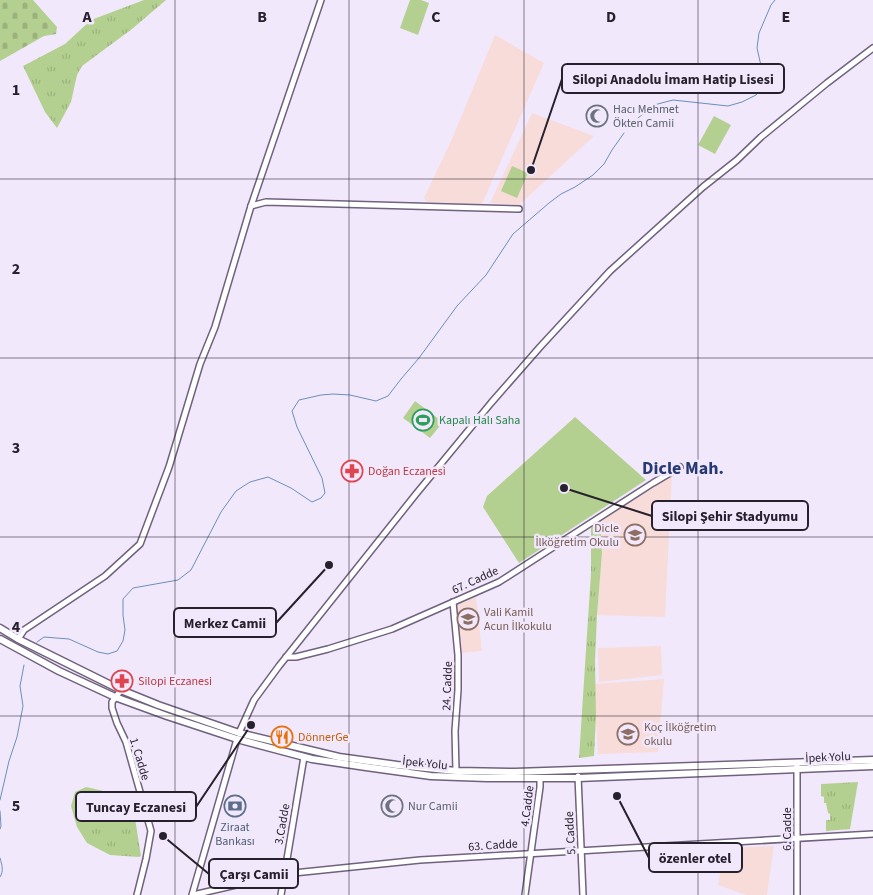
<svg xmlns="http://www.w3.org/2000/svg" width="873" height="895" font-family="'Source Sans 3',sans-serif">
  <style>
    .education { fill: #f7dcda }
    .grass { fill: url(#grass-tufts) }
    .cemetery { fill: url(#cemetery-stones) }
    .pitch { fill: #b4d090 }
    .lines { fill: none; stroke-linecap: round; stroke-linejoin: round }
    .stream { stroke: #6c8ebc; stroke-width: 1 }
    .secondary-casing { stroke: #70617e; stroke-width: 8 }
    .highway-casing { stroke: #70617e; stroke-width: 9 }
    .secondary { stroke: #fff; stroke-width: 5 }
    .highway { stroke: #fff; stroke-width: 6 }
    .grid { fill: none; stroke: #27212d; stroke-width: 1; stroke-opacity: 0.55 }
    .labels { text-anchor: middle; stroke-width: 5; stroke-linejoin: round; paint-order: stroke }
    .worship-label { font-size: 12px; fill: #5b616d; stroke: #f2e8fc; text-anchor: start }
    .leisure-label { font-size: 12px; fill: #27864d; stroke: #f2e8fc; text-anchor: start }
    .health-label { font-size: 12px; fill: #be3a42; stroke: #f2e8fc; text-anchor: start }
    .education-label { font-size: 12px; fill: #785e54; stroke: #f2e8fc; text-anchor: start }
    .street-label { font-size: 12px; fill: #27212d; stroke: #f2e8fc }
    .food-label { font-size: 12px; fill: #c56008; stroke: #f2e8fc; text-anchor: start }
    .service-label { font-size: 12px; fill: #4e5e75; stroke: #f2e8fc }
    .district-label { font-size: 18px; font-weight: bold; fill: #263971; stroke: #f2e8fc }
    .grid-label { font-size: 16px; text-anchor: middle; font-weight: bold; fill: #27212d; stroke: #f2e8fc; stroke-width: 5; stroke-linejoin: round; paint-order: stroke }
    .leader { fill: none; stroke: #27212d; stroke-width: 2 }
    .callout-dot { fill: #27212d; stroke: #f2e8fc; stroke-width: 2 }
    .callout { fill: #f2e8fc; stroke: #27212d; stroke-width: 2 }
    .callout-label { font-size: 14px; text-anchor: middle; font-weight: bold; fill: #27212d }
  </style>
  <defs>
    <pattern id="grass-tufts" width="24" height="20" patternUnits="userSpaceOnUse" patternTransform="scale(1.25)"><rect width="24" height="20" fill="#b4d090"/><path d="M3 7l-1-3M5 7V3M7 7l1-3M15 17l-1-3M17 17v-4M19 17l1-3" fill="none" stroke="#9bb27c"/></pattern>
    <pattern id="cemetery-stones" width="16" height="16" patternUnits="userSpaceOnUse" patternTransform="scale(1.25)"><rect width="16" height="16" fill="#b4d090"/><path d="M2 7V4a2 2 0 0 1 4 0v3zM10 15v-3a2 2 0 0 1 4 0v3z" fill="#9bb27c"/></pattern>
  </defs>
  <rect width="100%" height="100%" fill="#f2e8fc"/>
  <g class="education">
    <path d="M495,35L544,63L482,204L427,202L424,198L452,139Z"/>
    <path d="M532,113L594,136L519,205L490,203Z"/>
    <path d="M672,474L665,617L597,615L602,553L600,518Z"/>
    <path d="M476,597L482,651L462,653L455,606L457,604Z"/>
    <path d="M661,646L662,675L599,682L598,648Z"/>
    <path d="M664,679L658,752L598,754L594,684Z"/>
    <path d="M774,846L767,895H746L718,885L724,848Z"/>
  </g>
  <g class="grass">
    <path d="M144,0H166L132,29L82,66L77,75L71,102L57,128L45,112L23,66L65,44L91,20Z"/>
    <path d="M600,518L602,553L597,615L595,661L596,716L594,756L579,758L591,573V528Z"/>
    <path d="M858,782L850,829L826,831V820H830V814L828,813L826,803H824V797L821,796V784Z"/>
    <path d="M86,787L121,795L134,812L141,856L139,857L110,855L87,843L77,827L71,806L75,792Z"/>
  </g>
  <path class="cemetery" d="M0,0H33L57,27L56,34L44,36L0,61Z"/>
  <g class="pitch">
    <path d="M410,0H421L429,3L418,35L400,28Z"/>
    <path d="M714,116L731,125L715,154L698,145Z"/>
    <path d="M512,166L528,173L517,198L501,191Z"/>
    <path d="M415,401L443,422L430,438L403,418Z"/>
    <path d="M575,417L646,480L519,563L483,507L487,496Z"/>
  </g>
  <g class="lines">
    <g class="stream">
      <path d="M638,118L654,105L673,100L728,106L742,102L756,95L762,87L764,79L757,48L759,33L771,5L775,0"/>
      <path d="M37,642L44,637L69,639L98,652L108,654L117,651L123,641L125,630L123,615V599L133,588L178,580L191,570L221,512L236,491L250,482L268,477L291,488L312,502L321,498L325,493L322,478L297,427L292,411L299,400L321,395L333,394L350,395L376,401L388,396L401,379L419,358L457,306L486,275L513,234L549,203L561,194L575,187L593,175L604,164L612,150L624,133"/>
      <path d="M0,800L9,761L17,737L23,706L20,686L24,665"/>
      <path d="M0,811L1,826L0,829"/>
      <path d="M0,858C2,865 4,871 0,877"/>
    </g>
    <g class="secondary-casing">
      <g id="secondary">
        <path d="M251,206L266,202L519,209"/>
        <path d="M453,602L458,655V690L455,731L456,771"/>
        <path d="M18,639L24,630L105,576L140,544L169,467L200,364L215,327L251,206L321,0"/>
        <path d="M286,657H296L328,649L392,629L499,582L653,483L680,467"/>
        <path d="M121,690L112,702V708L117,723L126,742L151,831L146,859L137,895"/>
        <path d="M239,733L254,700L279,666L416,494L491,403L540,347L610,271L703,187L737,160L761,137L827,83L873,48"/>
        <path d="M797,766V895"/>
        <path d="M578,776L583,895"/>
        <path d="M192,895L237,739"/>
        <path d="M193,895L284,874L420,860L873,834"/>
        <path d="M281,895L304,757"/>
        <path d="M525,895L540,787V778"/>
      </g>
    </g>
    <g class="highway-casing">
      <g id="highway">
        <path d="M0,628L18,639L121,690L158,705L239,733L339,757L397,765L456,771L515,772L873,760"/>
        <path d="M0,639L59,671L115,697L167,716L237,739L312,759L366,767L431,776L487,778H578L873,766"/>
      </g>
    </g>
    <use href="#secondary" class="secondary"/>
    <use href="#highway" class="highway"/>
  </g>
  <path class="grid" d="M175,0V895M349,0V895M524,0V895M698,0V895M0,179H873M0,358H873M0,537H873M0,716H873"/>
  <defs>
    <g id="mosque-ring" transform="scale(1.125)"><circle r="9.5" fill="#f2e8fc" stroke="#6b7280" stroke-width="1.5"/><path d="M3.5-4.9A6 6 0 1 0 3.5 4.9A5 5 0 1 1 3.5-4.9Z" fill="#6b7280"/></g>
    <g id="stadium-ring" transform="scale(1.125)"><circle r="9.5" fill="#f2e8fc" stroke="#2e9e5b" stroke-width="1.5"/><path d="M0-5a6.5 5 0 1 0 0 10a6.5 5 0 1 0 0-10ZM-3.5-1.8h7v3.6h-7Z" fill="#2e9e5b"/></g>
    <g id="pharmacy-ring" transform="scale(1.125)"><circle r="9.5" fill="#f2e8fc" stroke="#e0444e" stroke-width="1.5"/><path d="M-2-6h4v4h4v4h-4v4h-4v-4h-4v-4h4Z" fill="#e0444e"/></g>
    <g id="school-ring" transform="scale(1.125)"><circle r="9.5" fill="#f2e8fc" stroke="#8d6e63" stroke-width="1.5"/><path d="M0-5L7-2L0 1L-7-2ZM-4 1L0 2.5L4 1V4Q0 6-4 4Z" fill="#8d6e63"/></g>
    <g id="restaurant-ring" transform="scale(1.125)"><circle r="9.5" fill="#f2e8fc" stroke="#e8710a" stroke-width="1.5"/><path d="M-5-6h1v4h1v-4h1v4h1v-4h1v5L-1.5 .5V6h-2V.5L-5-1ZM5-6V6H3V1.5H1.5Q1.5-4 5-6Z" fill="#e8710a"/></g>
    <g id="bank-ring" transform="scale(1.125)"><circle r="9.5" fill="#f2e8fc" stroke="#5c6f8a" stroke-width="1.5"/><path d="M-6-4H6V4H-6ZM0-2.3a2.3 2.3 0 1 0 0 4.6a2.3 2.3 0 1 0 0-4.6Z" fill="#5c6f8a"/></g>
  </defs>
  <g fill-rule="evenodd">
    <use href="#mosque-ring" x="597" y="116"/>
    <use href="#stadium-ring" x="423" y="420"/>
    <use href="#pharmacy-ring" x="352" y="471"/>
    <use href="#school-ring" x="635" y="535"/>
    <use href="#school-ring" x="468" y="619"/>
    <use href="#pharmacy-ring" x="122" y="681"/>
    <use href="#school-ring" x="628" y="734"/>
    <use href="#restaurant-ring" x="282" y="737"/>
    <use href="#bank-ring" x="235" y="806"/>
    <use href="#mosque-ring" x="392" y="806"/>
  </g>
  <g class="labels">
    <g class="worship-label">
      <text x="613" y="113">Hacı Mehmet<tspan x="613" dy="14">Ökten Camii</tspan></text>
      <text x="408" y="810">Nur Camii</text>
    </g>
    <g class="leisure-label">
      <text x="439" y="424">Kapalı Halı Saha</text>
    </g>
    <g class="health-label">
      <text x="368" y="475">Doğan Eczanesi</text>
      <text x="138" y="685">Silopi Eczanesi</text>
    </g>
    <g class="education-label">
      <text x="619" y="532" text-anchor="end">Dicle<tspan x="619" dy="14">İlköğretim Okulu</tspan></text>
      <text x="484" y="616">Vali Kamil<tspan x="484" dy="14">Acun İlkokulu</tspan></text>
      <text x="644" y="731">Koç İlköğretim<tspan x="644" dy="14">okulu</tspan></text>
    </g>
    <g class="street-label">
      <text transform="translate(475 580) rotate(-25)" y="4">67. Cadde</text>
      <text transform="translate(447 686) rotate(-88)" y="4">24. Cadde</text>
      <text transform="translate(828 757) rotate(-3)" y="4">İpek Yolu</text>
      <text transform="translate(140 759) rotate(73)" y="4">1. Cadde</text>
      <text transform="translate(425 763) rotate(6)" y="4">İpek Yolu</text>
      <text transform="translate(527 806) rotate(-83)" y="4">4.Cadde</text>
      <text transform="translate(282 824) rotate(-80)" y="4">3.Cadde</text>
      <text transform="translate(787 829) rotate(-90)" y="4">6. Cadde</text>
      <text transform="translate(570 833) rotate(-93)" y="4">5. Cadde</text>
      <text transform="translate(493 845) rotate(-4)" y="4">63. Cadde</text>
    </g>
    <g class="food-label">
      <text x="298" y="741">DönnerGe</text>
    </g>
    <g class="service-label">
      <text x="235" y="831">Ziraat<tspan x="235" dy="14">Bankası</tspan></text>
    </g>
    <g class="district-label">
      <text x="683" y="474">Dicle Mah.</text>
    </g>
  </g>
  <g class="grid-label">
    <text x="87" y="22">A</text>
    <text x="262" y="22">B</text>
    <text x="436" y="22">C</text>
    <text x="611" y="22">D</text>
    <text x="786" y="22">E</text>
    <text x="16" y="95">1</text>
    <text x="16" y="274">2</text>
    <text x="16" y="453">3</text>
    <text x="16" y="632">4</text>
    <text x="16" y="811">5</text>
  </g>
  <path class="leader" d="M531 170L562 79M564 488L652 516M329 565L276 623M251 725L196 807M617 796L649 858M163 836L209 874"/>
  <g class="callout-dot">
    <circle cx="531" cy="170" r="5"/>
    <circle cx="564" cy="488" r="5"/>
    <circle cx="329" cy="565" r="5"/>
    <circle cx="251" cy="725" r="5"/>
    <circle cx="617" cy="796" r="5"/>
    <circle cx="163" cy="836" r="5"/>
  </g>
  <g class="callout">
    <rect x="562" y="64" width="222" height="29" rx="5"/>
    <rect x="652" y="501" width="156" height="29" rx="5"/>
    <rect x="174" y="608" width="102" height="29" rx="5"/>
    <rect x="76" y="792" width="120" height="29" rx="5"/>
    <rect x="649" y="843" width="93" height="29" rx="5"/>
    <rect x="209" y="859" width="89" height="29" rx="5"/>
  </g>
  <g class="callout-label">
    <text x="673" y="84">Silopi Anadolu İmam Hatip Lisesi</text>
    <text x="730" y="521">Silopi Şehir Stadyumu</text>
    <text x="225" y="628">Merkez Camii</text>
    <text x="136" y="812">Tuncay Eczanesi</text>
    <text x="695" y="863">özenler otel</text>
    <text x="254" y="879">Çarşı Camii</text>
  </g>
</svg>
